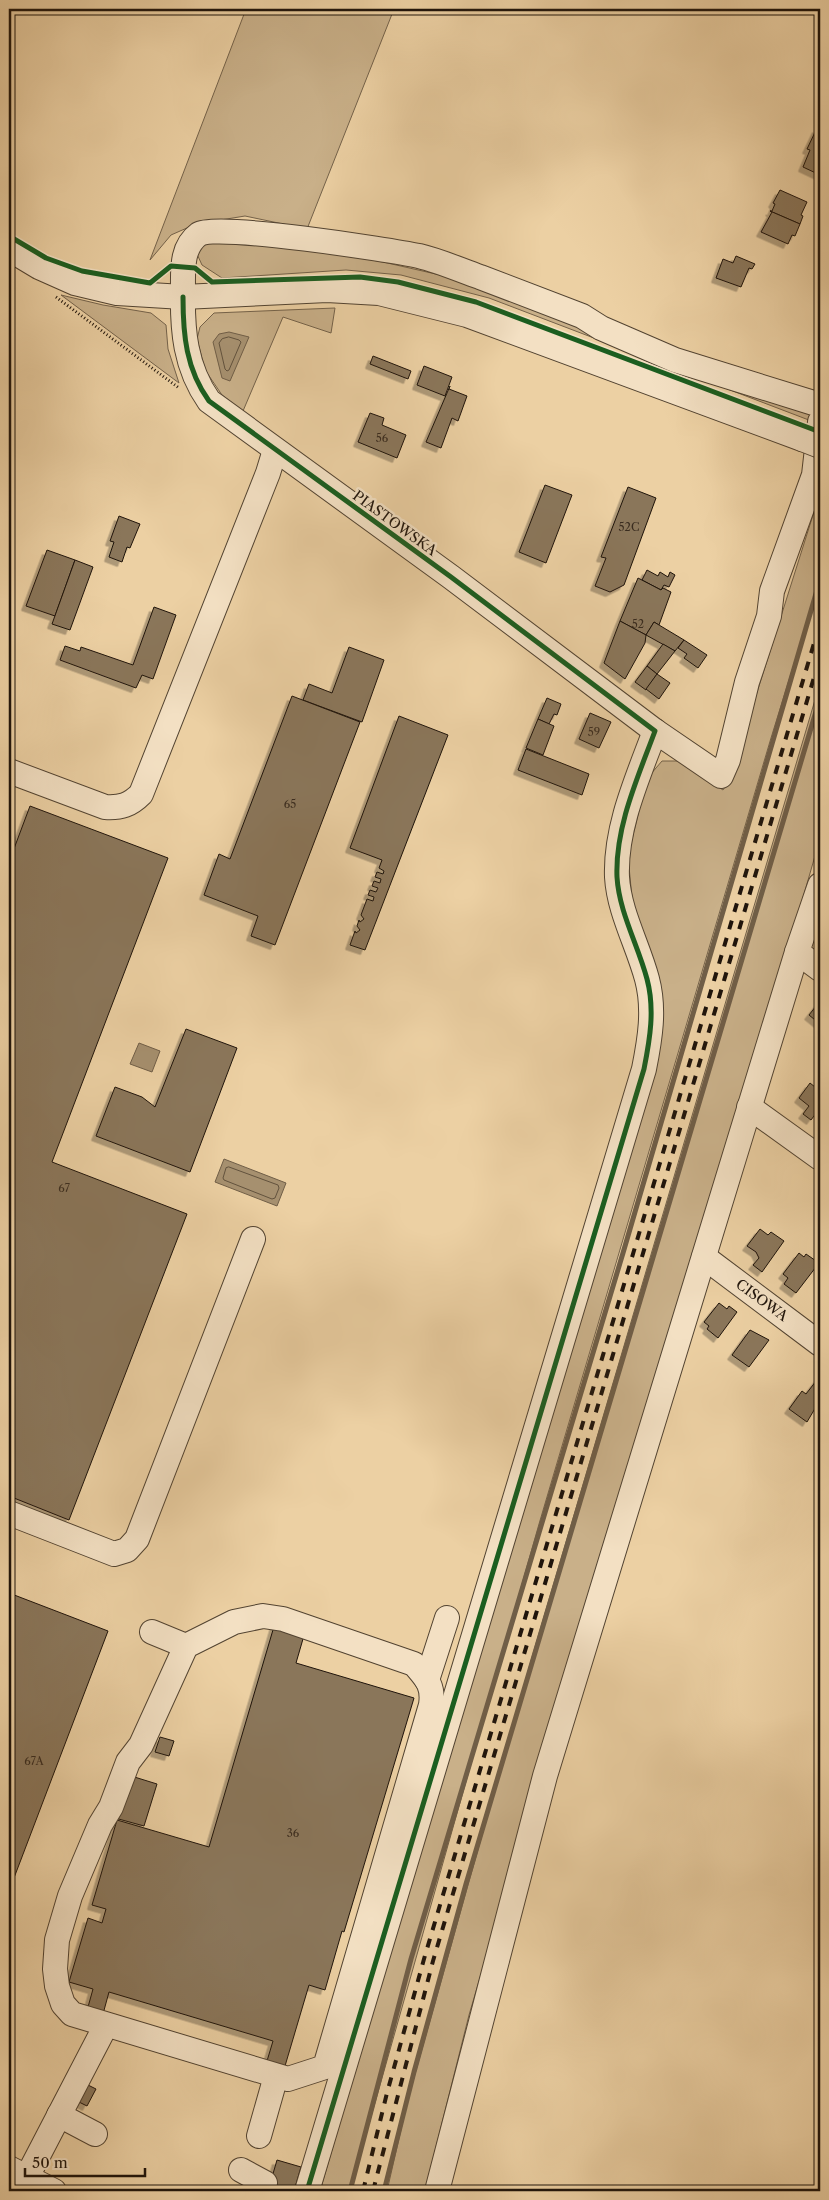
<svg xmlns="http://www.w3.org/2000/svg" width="829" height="2200" font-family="'Libre Caslon Text',serif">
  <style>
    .green { fill: #c9b089; stroke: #74624a }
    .water { fill: #a6906f; stroke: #705e47 }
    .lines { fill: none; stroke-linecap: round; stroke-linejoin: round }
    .shore { stroke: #62523d; stroke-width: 1 }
    .stream { stroke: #705e47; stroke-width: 5 }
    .building { fill: #8a765a; stroke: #1f140b; filter: url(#shadow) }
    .minor-casing { stroke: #524331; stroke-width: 26 }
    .path { stroke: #1f140b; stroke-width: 3; stroke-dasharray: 1 2.5; stroke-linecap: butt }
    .minor { stroke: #f3e0c3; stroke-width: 24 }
    .rail { stroke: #1f140b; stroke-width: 4; stroke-dasharray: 9 9; stroke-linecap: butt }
    .minor-bridge-casing { stroke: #524331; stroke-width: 26; stroke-linecap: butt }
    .minor-bridge { stroke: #f3e0c3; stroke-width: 24 }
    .cycleway-casing { stroke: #f3e0c3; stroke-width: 8 }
    .cycleway { stroke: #1b5e20; stroke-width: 5 }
    .labels { text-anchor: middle; stroke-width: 5; stroke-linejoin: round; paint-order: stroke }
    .number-label { font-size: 11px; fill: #3a2c1f }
    .street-label { font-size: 14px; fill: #1f140b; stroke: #f3e0c3 }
  </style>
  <defs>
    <filter id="shadow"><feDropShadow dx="-4.5" dy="4.5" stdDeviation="0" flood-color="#0004"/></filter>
  </defs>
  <rect width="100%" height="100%" fill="#ecd0a3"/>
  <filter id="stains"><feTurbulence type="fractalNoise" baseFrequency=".004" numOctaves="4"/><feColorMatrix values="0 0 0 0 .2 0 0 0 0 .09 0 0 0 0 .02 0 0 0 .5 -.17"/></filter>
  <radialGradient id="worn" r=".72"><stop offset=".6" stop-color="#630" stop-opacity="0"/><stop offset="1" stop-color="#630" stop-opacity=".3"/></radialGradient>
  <g class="green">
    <path d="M246,9H394L307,229L245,216L196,224L171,235L150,260Z"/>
    <path d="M229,239L291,245L383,262L449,277L817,404L814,422L489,298L401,275L346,270L222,278L202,265L197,254L204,244Z"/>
    <path d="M61,295L103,305L151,313L166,325L168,349L179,383Z"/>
    <path d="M335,308L331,333L283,317L243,411L222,395L205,370L197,339L200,327L214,313Z"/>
    <path d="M820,493V580L771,738L539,1524L350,2191H320L467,1684L649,1077L628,856L642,798L650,775L662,761H678L723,790L729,781Z"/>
    <path d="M820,683V843L819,842L762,1040L645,1417L469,2015L425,2191H387L408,2099L532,1657Z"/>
  </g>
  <g class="water">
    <path d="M229,332L249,337L230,381L222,378L213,342L219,334Z"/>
    <path d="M139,1043L160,1051L152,1072L130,1064Z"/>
    <path d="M224,1159L286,1183L277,1206L215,1182Z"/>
  </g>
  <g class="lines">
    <g class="shore">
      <path d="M229,337L239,340L241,342L229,370L227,371L225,369L219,343L222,339Z"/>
      <path d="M229,1167L278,1185L279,1188L275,1198L272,1199L224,1180L223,1178L226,1168Z"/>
    </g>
    <g class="stream">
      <path d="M350,2191L411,1959L623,1253L820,580"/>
      <path d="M384,2191L414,2072L466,1884L820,698"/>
    </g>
  </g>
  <g class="building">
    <path d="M817,128L820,130V175L803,167L810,150L807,149Z"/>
    <path d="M780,190L807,202L801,215L803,216L800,224L770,211H772L775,204L773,203Z"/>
    <path d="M770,211L800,224L795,236L792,235L788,244L761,232L772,212Z"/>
    <path d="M736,256L755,264L752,269L749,268L741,287L716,278L723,259L733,263Z"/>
    <path d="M373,356L411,371L408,379L370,364Z"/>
    <path d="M424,366L452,377L445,396L417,385Z"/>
    <path d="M450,386L449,389L467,396L458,421L452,418L441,448L426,442Z"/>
    <path d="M370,413L384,418L382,425L406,435L397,458L358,442Z"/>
    <path d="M545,485L572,495L546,563L519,552Z"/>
    <path d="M628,487L656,498L624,585L610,592L595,586L606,558L601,557Z"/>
    <path d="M119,516L140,524L130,548L127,547L122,562L109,557L114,542L110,541Z"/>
    <path d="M47,550L75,560L55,616L26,606Z"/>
    <path d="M75,560L93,567L70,630L52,624Z"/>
    <path d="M647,570L658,576L660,572L668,577L670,572L675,575L669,587L664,585L661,590L642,580Z"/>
    <path d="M638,578L661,590L663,588L671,592L659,625L654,622L646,635L620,621Z"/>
    <path d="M154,607L176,615L153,679L142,675L136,688L60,660L65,646L80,651L81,647L133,665Z"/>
    <path d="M620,621L646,635L645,643L625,679L604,663Z"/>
    <path d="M654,622L684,640L675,651L646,635Z"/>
    <path d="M684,640L707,655L698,668L684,658L687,654L678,648Z"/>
    <path d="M663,644L675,651L657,674L647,666Z"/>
    <path d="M349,647L384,660L362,722L303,700L309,684L332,693Z"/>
    <path d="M647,666L657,674L646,690L635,682Z"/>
    <path d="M657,674L670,683L659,699L646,689Z"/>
    <path d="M292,696L360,722L275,945L251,936L258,916L204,895L219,854L230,859Z"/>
    <path d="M547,698L561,704L557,715L554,714L549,724L538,719Z"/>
    <path d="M590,713L611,722L599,748L579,739Z"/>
    <path d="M399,716L448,735L365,950L350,945L355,931L356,933L360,930L357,926L359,920L360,922L364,919L361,915L367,899L373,901L374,897L368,895L370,890L376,892L378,888L372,886L374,881L380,883L381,879L375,877L377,872L383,874L384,871L379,868L382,860L350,848Z"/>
    <path d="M538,719L554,726L543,755L526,748Z"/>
    <path d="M526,749L589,774L582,795L518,770Z"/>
    <path d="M30,806L168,858L52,1162L187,1214L69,1520L9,1496V862Z"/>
    <path d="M820,1001V1024L809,1015Z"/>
    <path d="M186,1029L237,1048L190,1172L96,1136L115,1087L142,1097L155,1107Z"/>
    <path d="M820,1080V1108L811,1120L803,1114L809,1106L799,1098L810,1083L815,1087Z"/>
    <path d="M760,1229L768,1235L771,1232L784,1241L762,1272L753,1265L759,1258L756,1252L747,1246Z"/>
    <path d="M799,1253L804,1257L806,1254L819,1263L796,1293L784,1284L788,1278L783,1274Z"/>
    <path d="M719,1303L727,1309L729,1306L737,1312L718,1338L707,1329L709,1326L704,1322Z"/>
    <path d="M750,1330L769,1340L749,1367L732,1355Z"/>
    <path d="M820,1376V1400L807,1422L789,1409L802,1391L806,1394Z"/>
    <path d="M9,1593L108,1631L9,1891Z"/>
    <path d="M275,1623L305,1632L296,1663L414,1698L344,1932L342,1931L325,1990L309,1985L285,2066L267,2061L273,2041L109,1992L103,2014L88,2007L93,1989L69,1982L88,1918L102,1923L106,1909L92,1905L117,1820L209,1847Z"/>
    <path d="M160,1737L174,1741L169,1756L155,1752Z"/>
    <path d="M128,1775L157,1784L144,1826L115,1818Z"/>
    <path d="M84,2083L96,2089L87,2106L75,2100Z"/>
    <path d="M277,2160L301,2167L294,2191H268Z"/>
  </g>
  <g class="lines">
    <g class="minor-casing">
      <g id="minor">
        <path d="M9,249L39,267L75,283L117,293L183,297L327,290L379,293L467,315L802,439"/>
        <path d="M820,405L675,360L601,328L582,316C548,303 514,290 480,277C460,270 440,261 419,256C391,250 216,223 199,234C181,247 183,270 183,289C182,330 185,367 209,401L451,577L655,731L721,776L728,760L747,682L769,616L772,591L814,475L820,422"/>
        <path d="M9,771L105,807C121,808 130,805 141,794L268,473L275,450"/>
        <path d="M797,952L820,969"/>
        <path d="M749,1107L820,1158"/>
        <path d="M704,1257L820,1344"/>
        <path d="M9,1513L114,1554L127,1550L137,1539L253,1239"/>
        <path d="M263,1616L283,1619L414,1664C426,1678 434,1685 431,1705L325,2067L288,2079L72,2014L63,2004L57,1986L55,1969L57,1940L70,1896L100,1825L111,1807L128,1762L141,1745L186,1646L234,1622Z"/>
        <path d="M152,1632L186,1646"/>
        <path d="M427,1680L447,1618"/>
        <path d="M59,2115L95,2134"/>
        <path d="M259,2136L276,2076"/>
        <path d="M9,2168L54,2191"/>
        <path d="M241,2170L265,2183"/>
        <path d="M27,2177L106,2025"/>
        <path d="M307,2191L644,1069C650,1039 655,1009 647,979C638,945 619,912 617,877C615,827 638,777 655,731"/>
        <path d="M437,2191L545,1776L797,952L820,885"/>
      </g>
    </g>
    <path class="path" d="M56,297L179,388"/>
    <use href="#minor" class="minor"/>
    <g class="rail">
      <path d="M363,2191L387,2093L424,1959L820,623"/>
      <path d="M373,2191L433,1961L820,657"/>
    </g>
    <g class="minor-bridge-casing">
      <path id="minor-bridge" d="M802,439L820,446"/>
    </g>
    <use href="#minor-bridge" class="minor-bridge"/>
    <g class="cycleway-casing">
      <g id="cycleway">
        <path d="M9,236L46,258L82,271L150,283L171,266L195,268L212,282L360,277L398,282L476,302L820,432"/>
        <path d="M183,297C183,335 186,369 209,401L451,577L655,731C638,777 615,827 617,877C619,912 638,945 647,979C655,1009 650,1039 644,1069L307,2191"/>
      </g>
    </g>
    <use href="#cycleway" class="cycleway"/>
  </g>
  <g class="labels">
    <g class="number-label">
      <text x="382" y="442">56</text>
      <text x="629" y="531">52C</text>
      <text x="638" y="628">52</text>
      <text x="594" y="736">59</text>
      <text x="290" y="808">65</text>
      <text x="64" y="1192">67</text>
      <text x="34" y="1765">67A</text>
      <text x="293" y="1837">36</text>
    </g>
    <g class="street-label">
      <text transform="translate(395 523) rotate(36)" y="5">PIASTOWSKA</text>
      <text transform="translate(762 1300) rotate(36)" y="5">CISOWA</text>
    </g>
  </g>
  <rect width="829" height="2200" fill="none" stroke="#ecd0a3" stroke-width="30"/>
  <rect x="10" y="10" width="809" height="2180" fill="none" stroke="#1f140b" stroke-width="2.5"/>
  <rect x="15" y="15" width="799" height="2170" fill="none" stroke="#1f140b"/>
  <path d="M25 2168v8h120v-8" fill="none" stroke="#1f140b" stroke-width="2.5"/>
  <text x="32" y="2168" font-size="15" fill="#1f140b" stroke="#f3e0c3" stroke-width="4" paint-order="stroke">50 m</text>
  <rect width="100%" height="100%" filter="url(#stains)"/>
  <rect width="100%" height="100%" fill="url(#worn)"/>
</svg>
